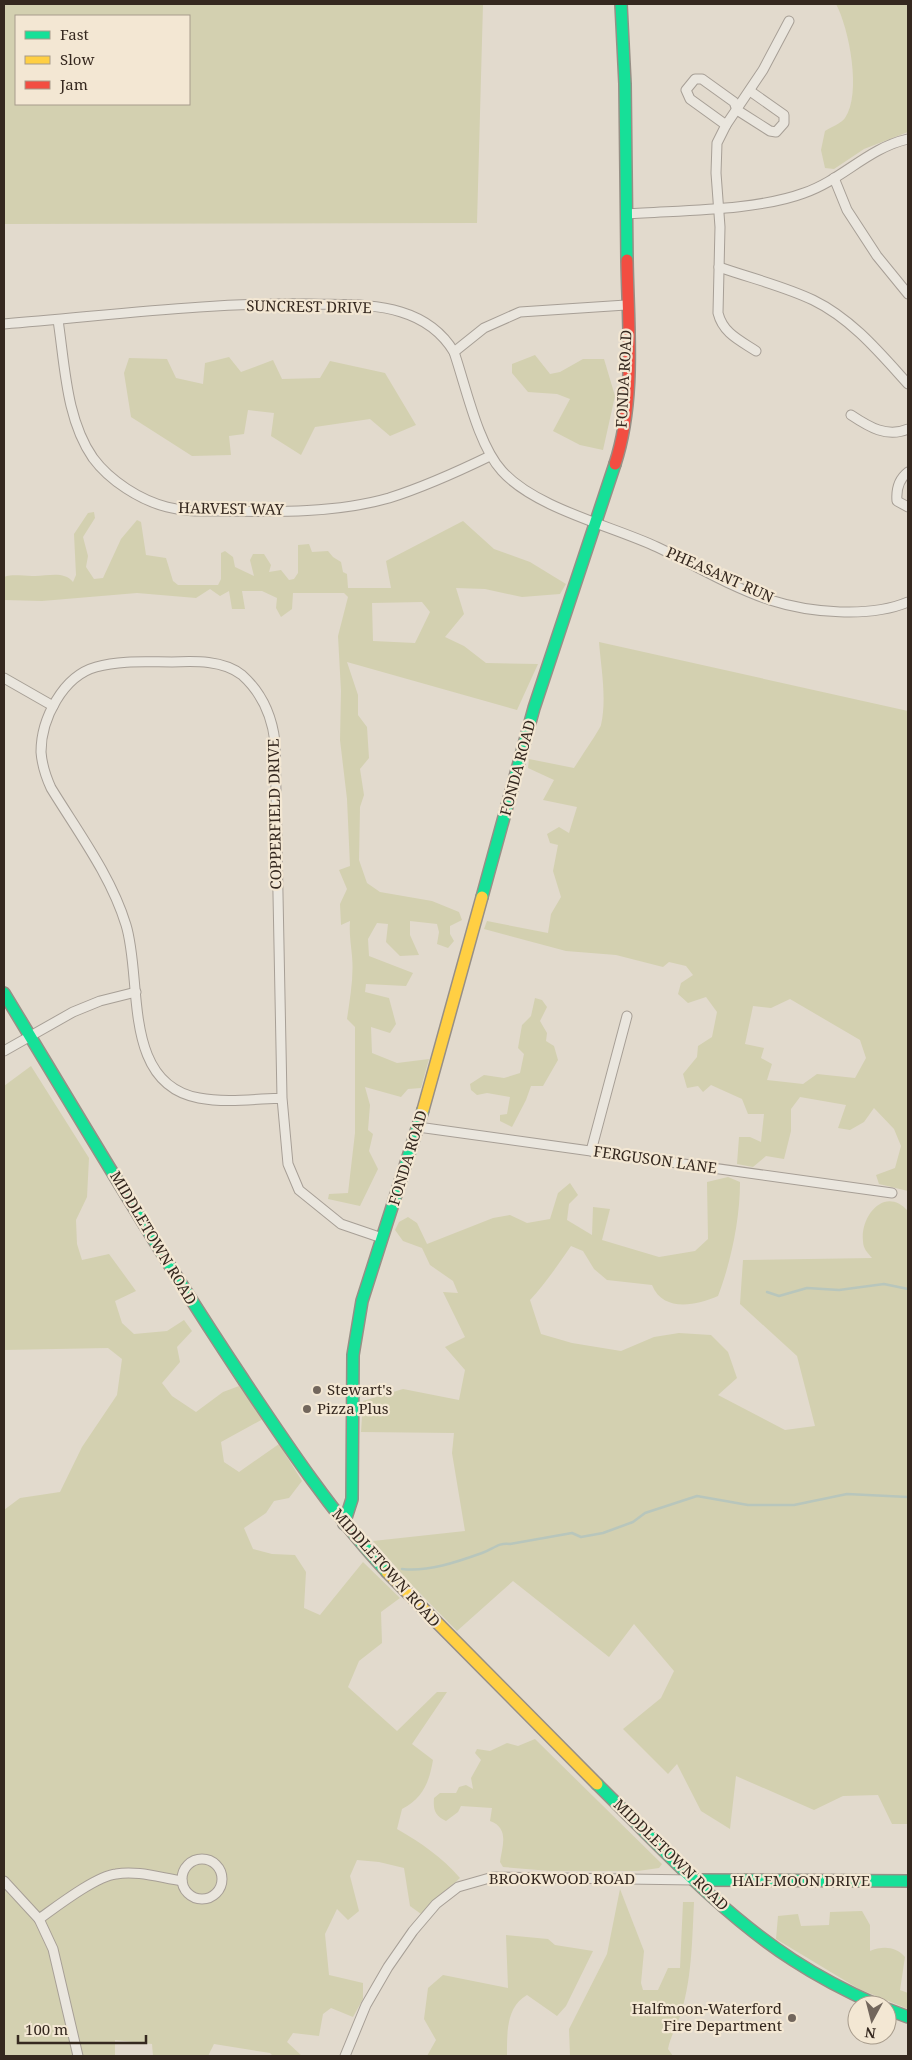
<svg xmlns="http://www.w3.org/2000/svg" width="912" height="2060" font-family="'Noto Serif',serif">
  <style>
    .green { fill: #d3d0b0; fill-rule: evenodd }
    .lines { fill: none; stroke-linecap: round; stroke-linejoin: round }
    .stream { stroke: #b8c6bc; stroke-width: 2.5 }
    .street-casing { stroke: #a79f96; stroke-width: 11 }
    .fast-casing { stroke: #978f86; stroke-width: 14 }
    .slow-casing { stroke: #978f86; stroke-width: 14 }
    .jam-casing { stroke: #978f86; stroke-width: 14 }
    .street { stroke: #eae6de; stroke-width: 9 }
    .fast { stroke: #16e098; stroke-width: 11 }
    .slow { stroke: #ffcf43; stroke-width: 11 }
    .jam { stroke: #f24e42; stroke-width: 11 }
    .poi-dot { fill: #72665c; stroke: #f3e7d3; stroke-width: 2 }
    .labels { text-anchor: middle; stroke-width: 4.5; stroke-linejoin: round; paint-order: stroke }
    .street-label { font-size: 15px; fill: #35281f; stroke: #f3e7d3 }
    .poi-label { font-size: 15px; fill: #35281f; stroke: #f3e7d3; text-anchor: start }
  </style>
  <rect width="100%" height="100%" fill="#e2dacd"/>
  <g class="green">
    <path d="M4,4H483L477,223L4,224ZM16,16H189V104H16Z"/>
    <path d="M836,4H908V132L864,149L834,169L825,168L821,150L825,131C831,127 842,123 845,118C862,94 849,28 836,4Z"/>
    <path d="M535,355L550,374L560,372L583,359H604L615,396L603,450L580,445L553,431L570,399L557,394L528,392L512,373V364Z"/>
    <path d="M229,357L241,372L273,360L282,379L320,378L330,361L385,373L416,425L390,436L370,419L315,427L301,455L271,436L274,413L248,410L244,434L229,436L231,455L192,456L131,417L124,373L129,358L167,359L176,378L203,384L205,363Z"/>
    <path d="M94,512L95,518L83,537L88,556L86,567L94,579L103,578L121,539L137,520L141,522L146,555L166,558L173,581L178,585H218L221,579V553L225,551L233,557L235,567L254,576L250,560L253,554H264L271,565L269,572L281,570L289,580L294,579L298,573V545L309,544L312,552L328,551L333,557L341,562L343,572L347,574L348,588H391L386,561L463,521L494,549L530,562L566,584L560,594L522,597L485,589L456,588L464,614L445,637L464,646L486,663L538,664L517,710L347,662L358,695V715L367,727L369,758L360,769L364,795L360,807L359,860L367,883L380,892L432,901L459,912L462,920L450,926V934L454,941L448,948L437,944L439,932L437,924L410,921V935L419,955L400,956L386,942L388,924L377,923L368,939L369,956L413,973L406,986L366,984L365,992L389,998L396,1024L390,1033L371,1027L372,1053L397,1063L429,1059L421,1088L408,1089L401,1097L365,1087L370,1105L368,1130L373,1134L369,1151L378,1169L360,1206L328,1199L329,1194L348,1193L355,1133V1027L347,1019C350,998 354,977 352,956C351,944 349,934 350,921L341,925L340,904L347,889L339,870L350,866L347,799L340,740L341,691L338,636L348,597L344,593H293L292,609L281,617L276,608L277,598L262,591H242L245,609H232L229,591L220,596L210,589L196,598L137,593L42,601L4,600V577C13,574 22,576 32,576C46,577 63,570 73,582L76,575L74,534L88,513ZM422,602L430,612L415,643L373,641L372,603Z"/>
    <path d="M599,642L908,711V1191L879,1184L876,1175L895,1168L901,1146L894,1129L874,1108L864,1122L850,1130L838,1128L846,1105L800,1097L791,1109V1131L784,1159L766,1156L753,1167L737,1164L739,1137H750L761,1142L764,1114H748L742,1099L711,1085L703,1092L698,1086L687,1088L683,1074L697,1057L698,1046L712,1037L717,1012L706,997L688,1003L678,994L681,983L693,975L686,966L669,962L663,967L616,955L566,951L484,929L487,921L548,933L551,914L561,897L553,871L558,845L550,843L547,834L559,827L569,833L577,807L543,800L554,780L528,768L529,759L574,768C579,760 600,729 601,725C607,698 601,668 599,642ZM790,999L860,1040L866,1058L855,1078L817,1074L803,1084L767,1080L772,1064L761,1058L764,1048L745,1044L753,1006L771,1008Z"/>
    <path d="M535,998L542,1000L547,1007L540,1021L547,1033L546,1041L554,1046L558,1060L543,1086H531L526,1100L512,1127L500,1121V1115L507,1114L510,1097L487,1093L477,1095L471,1090L470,1084L484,1075L504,1078L520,1073L524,1054L518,1048L522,1025L531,1016Z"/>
    <path d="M31,1066L89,1158L87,1197L76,1220L77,1244L82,1260L109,1254L136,1291L115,1301L122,1323L134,1334L167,1331L184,1320L192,1331L177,1347L180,1362L162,1383L172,1396L196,1412L223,1392L239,1386L263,1419L221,1442L224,1462L239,1472L279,1444L302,1481L289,1498L274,1501L266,1513L244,1528L253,1549L272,1554L295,1555L306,1572L304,1608L320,1615L363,1562L400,1598L381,1612L382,1643L359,1661L348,1687L397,1731L437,1692H447L412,1744L433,1760C429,1783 423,1798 402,1809L397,1829C421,1843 442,1857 460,1878L421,1914L410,1906L404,1868L379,1862L357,1860L350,1876L359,1911L348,1920L337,1909L325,1934L329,1975L363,1983V1999L353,2017L331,2008L323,2014L319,2036L293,2033L287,2042L302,2056H273L270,2053L214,2044L208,2056H153L152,2044L115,2040V2056H4V1510L20,1498L60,1492L82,1447L117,1395L122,1359L108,1348L4,1350V1086Z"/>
    <path d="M728,1177L740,1182C740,1219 731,1262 718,1296C695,1306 663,1312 652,1285L607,1280L594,1269L583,1251L571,1246C558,1265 545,1284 530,1300L541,1334L572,1343L621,1351L654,1337L679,1333L711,1335L728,1352L737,1378L718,1395L785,1430L815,1426L797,1356L740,1304L743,1260L872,1258C868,1253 863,1249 863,1241C860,1216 885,1185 908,1211V1824H892L878,1795L843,1796L814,1810L736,1776L730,1829L701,1811L677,1764L668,1774L623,1729L661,1698L674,1671L634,1624L609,1657L513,1581L457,1631L410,1583L373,1541L465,1531L452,1453L454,1433L361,1432L363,1401L403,1389L459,1400L465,1370L445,1347L465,1337L443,1292L458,1293L453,1281L430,1265L422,1248L403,1241L395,1230L399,1222L408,1217L417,1223L427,1244L493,1218L510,1215L527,1223L550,1219L558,1193L570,1183L578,1195L569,1204L567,1220L592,1235L593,1207L610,1209L602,1240L659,1257L695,1251L708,1239L707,1182Z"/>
    <path d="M535,1739L662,1864L659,1868L638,1871H550L503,1867L500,1862C502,1847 510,1828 490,1821L492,1808L461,1806L458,1812L446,1821C435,1816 433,1810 434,1798L440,1793H456L459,1787L466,1785L473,1789L471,1778L481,1760L475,1753L477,1749L490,1751L507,1743L518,1746Z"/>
    <path d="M620,1889L644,1951L641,1983L643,1990H658L668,1968H680L683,1902H694C692,1941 692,1983 679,2019C675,2030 670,2038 668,2049L673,2056H570L569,2029L607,1954Z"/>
    <path d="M862,1911L870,1925V1951C882,1946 896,1946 905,1957L900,1990L908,1993V2009L859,1989L776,1939L778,1916L798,1914L801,1926L829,1925L830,1912Z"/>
    <path d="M506,1935L548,1939L555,1945L593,1951L566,2006L557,2016L527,1995C506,2007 507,2033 507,2056H427L436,2040L424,2019L428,1988L443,1975L508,1988Z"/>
  </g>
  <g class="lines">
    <g class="stream">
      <path d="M767,1292L779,1296L807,1288L839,1290L884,1284L908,1289"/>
      <path d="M402,1569C428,1572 457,1562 482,1553C493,1549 499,1542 510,1544L572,1533L581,1537L603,1533L633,1522L645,1513L697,1496L748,1505H794L847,1494L908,1497"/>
    </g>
    <g class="street-casing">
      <g id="street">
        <path d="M726,125L690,99L686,90L695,79H702L734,102L737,110L770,131L776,132L784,123V115L750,91"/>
        <path d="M834,178L847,210L877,256L908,294"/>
        <path d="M627,214C679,210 756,211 804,193C842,180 868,148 908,139"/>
        <path d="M719,267C750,278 784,286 813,300C852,319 880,353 908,384"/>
        <path d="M58,320C65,366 66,419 93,458C110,481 140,500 167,507C186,512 205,511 224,511C278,512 337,513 389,498C424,487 457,472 490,456"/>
        <path d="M4,324C106,316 208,302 311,304C340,305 373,303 401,312C424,319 442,332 454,352C466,387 478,445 502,471C535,508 612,526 657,547C695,565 731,587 770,600C810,613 870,618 908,602"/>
        <path d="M756,351C739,340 723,333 718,313L720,227L716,173L717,143L726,125L763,70L789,21"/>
        <path d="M454,352L484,328L520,312L626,305"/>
        <path d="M851,415C869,427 887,438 908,429"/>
        <path d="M908,472C899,479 896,489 897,501L908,507"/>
        <path d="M4,678L53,706"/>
        <path d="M4,1051L73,1012L100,1001L136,992"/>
        <path d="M282,1098C255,1099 225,1103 199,1098C121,1084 143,980 126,925C111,876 78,832 51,788C46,777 42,765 41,752C41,719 63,676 96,667C120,660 147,662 172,662C195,661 223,660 242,675C262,693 272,716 275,742L282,1098L288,1164L299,1190L341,1224L382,1238"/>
        <path d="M418,1127L892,1193"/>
        <path d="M591,1151L627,1016"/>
        <circle cx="202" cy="1879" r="20"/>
        <path d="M4,1881L39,1919L53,1949L78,2056"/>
        <path d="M39,1919C56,1907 96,1876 116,1874C137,1870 161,1878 182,1881"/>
        <path d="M345,2056L366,2005L388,1967L413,1931L436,1904L458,1887L493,1877L694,1880"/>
      </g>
    </g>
    <g class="fast-casing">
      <g id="fast">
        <path d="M621,4L625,84L627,260"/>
        <path d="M482,897L534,708L615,464"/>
        <path d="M4,993C82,1122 159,1253 243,1379C287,1445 332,1513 387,1572"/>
        <path d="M344,1524L352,1499L353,1355L362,1301L423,1110"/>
        <path d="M597,1784C659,1845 719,1912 793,1960C819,1977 848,1992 877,2005"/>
        <path d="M694,1880L908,1881"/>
        <path d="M887,2009L908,2017"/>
      </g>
    </g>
    <g class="slow-casing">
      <g id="slow">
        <path d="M423,1110L482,897"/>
        <path d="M387,1572L597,1784"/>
      </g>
    </g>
    <g class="jam-casing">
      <path id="jam" d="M615,464C636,400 628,326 627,260"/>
    </g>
    <use href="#street" class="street"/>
    <use href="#fast" class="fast"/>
    <use href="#slow" class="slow"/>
    <use href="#jam" class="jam"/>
  </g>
  <g class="poi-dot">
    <circle cx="317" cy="1390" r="5"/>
    <circle cx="307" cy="1409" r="5"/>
    <circle cx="792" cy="2018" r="5"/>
  </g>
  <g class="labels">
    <g class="street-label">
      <text transform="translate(309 307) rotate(1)" y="5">SUNCREST DRIVE</text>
      <text transform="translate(624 379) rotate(-87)" y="5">FONDA ROAD</text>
      <text transform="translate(231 509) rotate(1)" y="5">HARVEST WAY</text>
      <text transform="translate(720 575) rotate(24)" y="5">PHEASANT RUN</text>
      <text transform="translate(518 768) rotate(-75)" y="5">FONDA ROAD</text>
      <text transform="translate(275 814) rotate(-91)" y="5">COPPERFIELD DRIVE</text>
      <text transform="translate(408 1158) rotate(-73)" y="5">FONDA ROAD</text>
      <text transform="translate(655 1160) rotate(8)" y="5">FERGUSON LANE</text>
      <text transform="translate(153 1238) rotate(59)" y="5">MIDDLETOWN ROAD</text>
      <text transform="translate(386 1568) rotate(48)" y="5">MIDDLETOWN ROAD</text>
      <text transform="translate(671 1855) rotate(44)" y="5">MIDDLETOWN ROAD</text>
      <text x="562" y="1884">BROOKWOOD ROAD</text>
      <text x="801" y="1886">HALFMOON DRIVE</text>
    </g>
    <g class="poi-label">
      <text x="327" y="1395">Stewart's</text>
      <text x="317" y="1414">Pizza Plus</text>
      <text x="782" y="2014" text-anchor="end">Halfmoon-Waterford<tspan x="782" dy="17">Fire Department</tspan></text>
    </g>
  </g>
  <rect width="912" height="2060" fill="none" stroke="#35281f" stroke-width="10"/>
  <rect x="15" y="15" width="175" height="90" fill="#f3e7d3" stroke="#a79b8b"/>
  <rect x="25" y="31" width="25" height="8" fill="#16e098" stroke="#a79b8b"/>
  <text x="60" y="40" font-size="15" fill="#35281f">Fast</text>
  <rect x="25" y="56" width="25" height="8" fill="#ffcf43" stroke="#a79b8b"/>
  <text x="60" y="65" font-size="15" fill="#35281f">Slow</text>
  <rect x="25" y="81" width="25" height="8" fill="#f24e42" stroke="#a79b8b"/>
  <text x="60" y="90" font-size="15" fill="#35281f">Jam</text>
  <g transform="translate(872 2020) rotate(187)"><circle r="24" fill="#f3e7d3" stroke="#a79b8b"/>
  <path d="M0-4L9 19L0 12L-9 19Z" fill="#72665c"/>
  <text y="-8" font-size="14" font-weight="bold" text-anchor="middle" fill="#35281f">N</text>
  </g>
  <path d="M18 2035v8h128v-8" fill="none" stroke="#35281f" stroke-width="2.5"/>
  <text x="25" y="2035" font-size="15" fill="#35281f" stroke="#f3e7d3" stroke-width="4" paint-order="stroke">100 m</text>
</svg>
